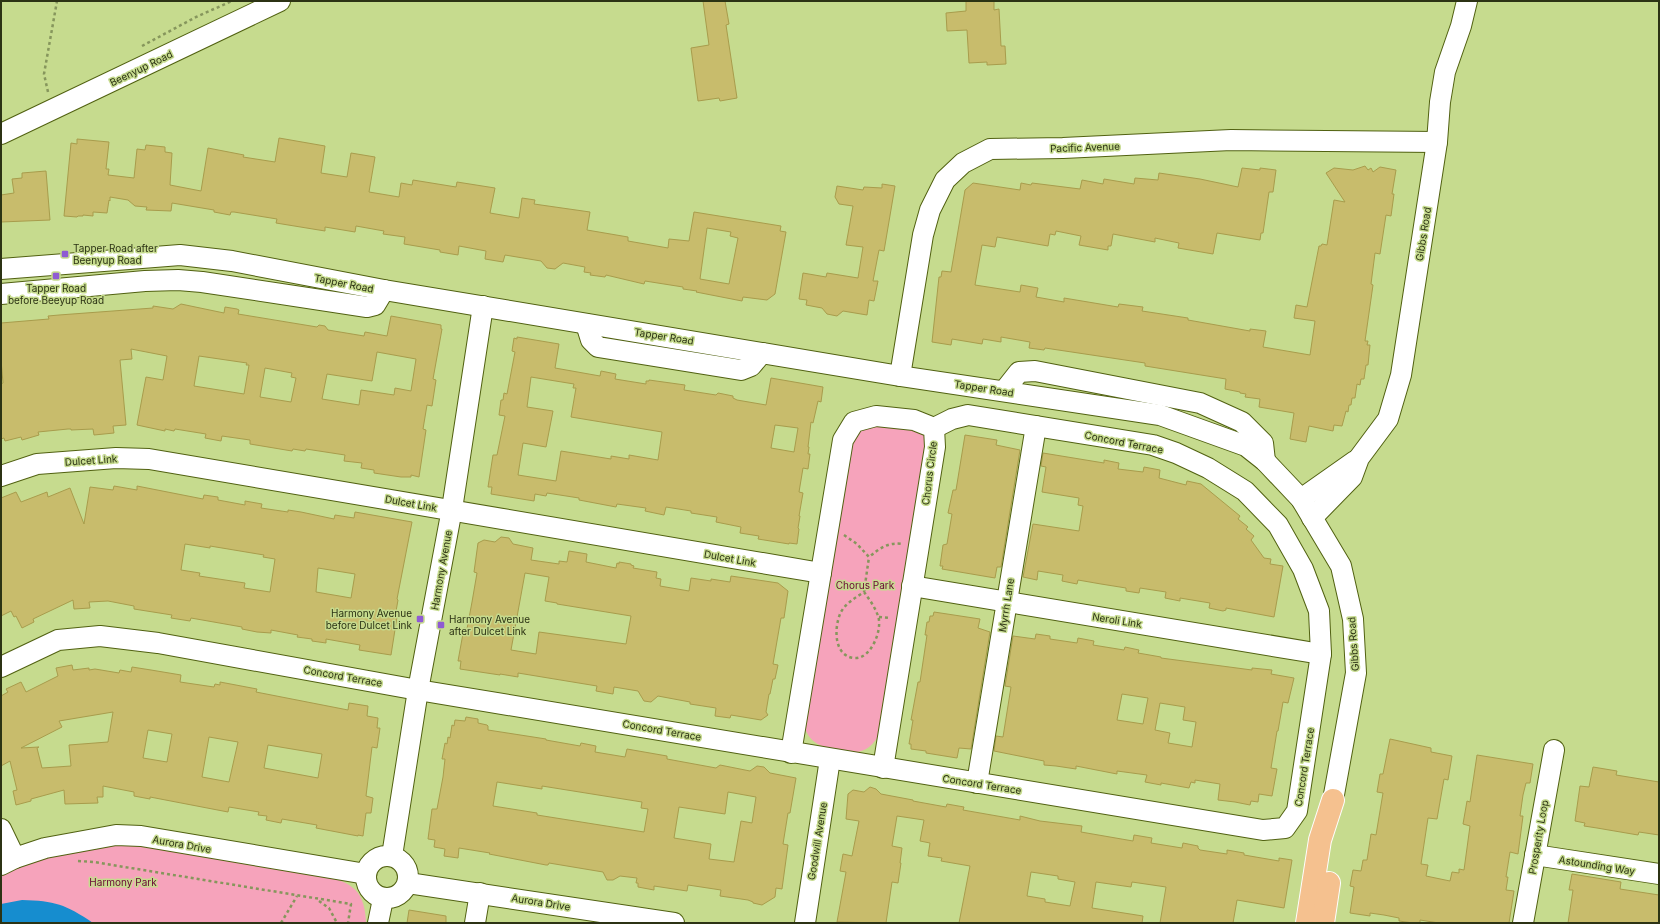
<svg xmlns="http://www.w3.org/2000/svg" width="1660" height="924" font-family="Inter,sans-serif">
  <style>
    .green { fill: #f6a3bb }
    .water { fill: #168dcf }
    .building { fill: #c8bc6c; stroke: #a89c4c; fill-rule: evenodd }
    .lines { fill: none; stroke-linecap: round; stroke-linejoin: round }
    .minor-casing { stroke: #516111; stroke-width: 22 }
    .major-casing { stroke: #fff; stroke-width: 24 }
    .path { stroke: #86965c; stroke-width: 2.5; stroke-dasharray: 3 3; stroke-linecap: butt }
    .minor { stroke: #fff; stroke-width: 20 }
    .major { stroke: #f5c18f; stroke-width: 22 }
    .poi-dot { fill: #8f5bd3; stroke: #c6db8e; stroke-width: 1.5 }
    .labels { text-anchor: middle; stroke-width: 3; stroke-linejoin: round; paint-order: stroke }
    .street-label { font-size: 10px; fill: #2c3314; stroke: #c6db8e }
    .poi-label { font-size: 10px; fill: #2c3314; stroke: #c6db8e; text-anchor: start }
    .park-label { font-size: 10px; fill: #690434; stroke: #c6db8e }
  </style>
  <rect width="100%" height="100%" fill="#c6db8e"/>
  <g class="green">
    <path d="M860,423L919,429L924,435L926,442L879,735C875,741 871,747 864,750C855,754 848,752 839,750C822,747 809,744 804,725L852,434Z"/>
    <path d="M122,840L313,872C346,882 365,884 366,923H1V873L53,853Z"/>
  </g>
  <path class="water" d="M22,900C55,901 65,904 93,923H1V904Z"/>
  <g class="building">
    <path d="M703,1H725L729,24L726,25L737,98L720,101L719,98L698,101L691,48L709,45Z"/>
    <path d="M966,1H994V10L999,9L1001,46H1005L1006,64L987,65V62L969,63L967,30L947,31L946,13L966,11Z"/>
    <path d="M279,138L325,146L321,173L347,177L351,153L375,157L369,192L399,197L401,183L412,185L413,180L456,187L457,182L495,188L490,213L519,218L522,198L535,200L534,204L590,212L587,230L628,237V241L668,248L669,239L689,241L694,212L781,226L780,231L786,232L775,294L767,300L743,297L742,301L696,292L697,291L683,289V287L645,281L644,284L606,275L605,277L590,275L591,273L584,272L585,267L563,263L555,269L547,268L541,261L505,255L503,262L485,259L486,251L459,246L458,255L440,252V250L404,244L405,237L383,234L384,231L356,226L355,232L325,227V231L276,223L277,219L234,212H231L230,215L214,212V210L172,203L171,211L146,210L147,207L135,206L128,200L110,197V201L109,200L107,213L93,212V216L83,215V216H78L77,217L64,216L71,143L77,144V139L109,142L106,169H109L108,175L134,178L137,149L145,150L146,145L165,147V152L172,153L170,185L201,191L208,148L244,155L243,157L275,162ZM707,228L731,232L730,236L738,238L729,284L700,279Z"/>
    <path d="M1365,166L1368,170L1371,168L1373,172L1380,167L1396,170L1392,194H1394L1391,216L1386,215L1380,254L1375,253L1371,284L1373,285L1365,341H1368L1367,345H1370L1368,365H1366L1364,379H1361L1360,385L1357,384L1355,398H1352L1351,405H1349L1348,412L1346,411L1342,426L1334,425L1333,431L1309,426L1306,442L1290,439L1294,413L1259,407L1260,399L1245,397L1246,394L1240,393V392L1225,389L1226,379L1145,366V363L1045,348L1044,350L1029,348L1030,342L1001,337V342L983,339L982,344L952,339L951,345L932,342L939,277H941L942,271L951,272L965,190L973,183L1020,190L1021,183L1031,185L1032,183L1080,189L1082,180L1103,184L1104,179L1134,184L1135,178L1158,180L1159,173L1200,179L1238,187L1242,168L1260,170V168L1276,170L1273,192H1269L1263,233H1261L1260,240L1217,233L1213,254L1178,248L1179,243L1155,238V242L1113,234L1111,246H1108V250L1079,245L1081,236L1056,231L1055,235L1050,234L1048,246L997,237L995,247L982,245L975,285L1020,292L1021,285L1038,288L1036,297L1064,302V298L1118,307L1119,304L1143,307L1142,311L1188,318V320L1250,331V329L1266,331L1263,347L1310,355L1315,321L1294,318L1296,305L1307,307L1319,246H1321L1322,244L1327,245L1334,200L1345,202L1326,173L1334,168L1353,170Z"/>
    <path d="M46,171L50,220L1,222V195L14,193L12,179L22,178V173Z"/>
    <path d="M882,184L895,186L884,251L879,250L873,281H878L874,301L869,300L867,315L843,311L837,316L827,314L822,308L806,305L807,300L799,299L803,273L826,277L827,273L858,278L863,247L846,245L853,206L839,204L835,197L837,186L863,190L864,187L882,188Z"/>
    <path d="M181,304L224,313L225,307L237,309L239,310L238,314L317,327L319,325L325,326L328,330L364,336L365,332L387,336L391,316L441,325V329H442L433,379L436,380L432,406L427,405L423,429L426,430L419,477L411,475V477H401L374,473V470L361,468L362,463L344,461L345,455L306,449L305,451L293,449L292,451L250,444V440L222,436L221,441L205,438L206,434L175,429L174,431L165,429V431L137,425L146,377L163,380L167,356L131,349L132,359L120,360L126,425L113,426L114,433L94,435L93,429L71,430V429H68L38,432L39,435L22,440L21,437L5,441L4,438L1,439V384L3,383L1,360V323L49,319L48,316L59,315L153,308V306L173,309ZM377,352L416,359L411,391L395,388L394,395L361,390L359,405L322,399L327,374L372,381ZM199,356L247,363L246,365H249L244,394L194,386ZM265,368L292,373L291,377L296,378L291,402L260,397Z"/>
    <path d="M517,337L559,344L555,368L600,376L601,371L616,374L615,379L646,384V381H649V380L685,385L684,390L716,395L718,393L733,396V398L737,400L766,405L771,378L823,387L821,402L818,401L813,423L811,422L808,447H809L808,454H810L808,469L803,468L799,492L803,493L799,516H800L798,528L799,529L797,544L789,543V544L758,539L759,536L740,533L741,527L716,522L717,517L691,513V511L666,507L664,515L645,511L646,508L617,504L616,507L579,500V498L547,493L546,496L535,494L534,501L491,494L492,487H488L493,455H497L505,416L499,415L501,400H503L504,393L507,394L515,352L512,351L514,338L517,339ZM531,377L574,384L573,388H576L571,417L662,432L658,460L629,455V459L611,456V459L561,451L556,481L518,475L523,443L546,447L553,411L527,407ZM775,425L798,428L794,452L771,448Z"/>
    <path d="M965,435L997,440L996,445L1020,450L1001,567H997L995,578L942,569L943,566H940L943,545L947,544L952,514L948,513L953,490H956Z"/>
    <path d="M1043,453L1104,463V460L1119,463L1118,469L1143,472L1144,467L1160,470L1159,478L1186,485L1187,481L1201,484L1240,516L1238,519L1248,527L1246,529L1254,536L1251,540L1264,558L1271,559L1270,564L1283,566L1274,617L1226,608V610L1223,611L1209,608L1210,603L1180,598V601L1165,598L1166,592L1140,588L1139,593L1126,591V588L1101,584L1078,580L1077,584L1062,581L1063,575L1038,571L1037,580L1023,577L1033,524L1079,531L1083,506L1078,505L1079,498L1042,492L1046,467L1041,466Z"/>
    <path d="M114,486L137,490V486L203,499L204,495L218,497V500L245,505V501L262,504L261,508L288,512V510L301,512L334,519L335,515L354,518L355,512L412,522L397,599L398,600L395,617H397L391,655L359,650L360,645L326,639V643L312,641V639L297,637L298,635L271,630V633L257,632L242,629V627L191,618L190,621L171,618L172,615L134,609V606L108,601L89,602L90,608L74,609L73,600L33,619L34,622L22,628L16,616L14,617L11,611L1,616V498L16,492L21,502L47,492L48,497L70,488L84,524L90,487L113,490ZM185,544L210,548V546L264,555L263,557L275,559L270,592L244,588L245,583L199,576L200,573L181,570ZM318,568L355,574L351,598L316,592Z"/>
    <path d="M501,537L509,538L513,544L533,548L531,560L559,564V561L567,562L569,551L587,554L586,562L616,568L617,563L619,564V562L631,564V565L634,566L633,568L657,572L656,578L661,579L660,586L689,591L691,578L711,581V579L730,582L731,576L778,583L788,591L784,618H781L773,664L778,665L775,679H773L770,694H769L766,712L768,715L761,720L731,715L730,718L715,716L716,708L690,704V702L658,696L651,702L644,701L638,691L614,687L613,694L596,691L597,686L518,673V677L500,674V675L460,669L461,661H458L464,628L467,629L472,602L477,573L474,572L478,543L484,540L495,542ZM525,573L549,577L545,601L557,603V604L631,616L626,644L539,632L536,654L511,650Z"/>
    <path d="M934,612L980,619L978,628L990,632L971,749L959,748L957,758L926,753V751L911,749V744H909L913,720H911L918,682H920L927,635H925L927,622H929L930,616H933Z"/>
    <path d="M1036,634L1050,636V639L1077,643L1078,638L1094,641L1093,645L1124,650L1125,647L1139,650L1138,653L1161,657V658L1252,670V668L1272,670L1271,674L1294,678L1288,703L1283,702L1278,731H1277L1271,768L1277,769L1272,796L1259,794L1258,802L1251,801L1250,805L1235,802L1218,800L1220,784L1195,780V783L1191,782L1189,788L1161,783V785L1145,782L1147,775L1117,771V774L1076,766V769L1056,766L1044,765V761L994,751L996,736L1003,737L1011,687L1005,686L1013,636L1035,639ZM1122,694L1148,698L1143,724L1117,720ZM1160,703L1185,707L1183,720L1196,722L1192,747L1168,743L1170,733L1155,730Z"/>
    <path d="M72,665L73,670L89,668V670L95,669L119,673L120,670L131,672L132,667L151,670L181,675L180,682L214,687L215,684L220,685V682L257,689L256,692L348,710L349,703L368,706L367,716L378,718L377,728H380L377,748L372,747L366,796L373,798L371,813H366L363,836L358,835V836L316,828L317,825L282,819L281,823L266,820L267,816L258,815L259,812L229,807L228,812L150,797V799L134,796V792L103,786V797H97L98,803L65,804L64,790L31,799V801L16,805L13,791L17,790L10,761L1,766V696L8,692L6,689L21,682L26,692L58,676L56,668ZM113,712L108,742L69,745L71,766L42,768L37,748L39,747L21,748L62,727L59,721ZM148,730L172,734L167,762L143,758ZM209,737L238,742L229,782L202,777ZM268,745L322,754L318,778L264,768Z"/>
    <path d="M466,717L478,719V723L487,725L488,726V730L546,739V740L580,746L581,743L596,746L595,752L625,757L627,749L667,756V759L716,768L720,765L750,771L757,766L764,767L770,773L796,778L790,813H788L783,844L788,845L782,889L776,888L775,897L762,905L753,903V902L748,900L720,896L721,890L688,885L687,891L654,886V890L638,887V883H636L637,878L620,876L613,880H607L603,872L549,863L548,865H546L489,854L490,853L459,848L458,858L444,856L445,849L434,847L435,840L428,839L432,809H437L443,777L445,759H442L445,743L447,744L448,737L450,738L452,725L454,726L455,720L465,721ZM497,782L542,789V786L642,802L641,808L648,809L644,832L537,815V813L493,806ZM728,792L756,797L752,823L741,821L734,862L709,859L711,844L674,838L679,807L725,814Z"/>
    <path d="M1390,739L1431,748V752L1452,756L1448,780L1444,779L1437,819L1428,818L1421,864L1428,865L1426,876L1450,881L1452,872L1459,873V869L1464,870L1470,826L1463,824L1467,801L1470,802L1477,755L1533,764L1530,783H1526L1523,795L1520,816H1523L1518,854L1510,852L1506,877H1508L1506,890L1514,891L1509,923H1439L1420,920V923H1413L1399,921V918L1384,915L1370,913V916L1350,913L1354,887L1350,886L1353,870L1361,871L1363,860H1367L1371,834L1376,835L1383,793L1377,792L1380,774H1383Z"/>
    <path d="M1593,767L1617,771L1616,775L1659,782V835L1639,832L1638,835L1597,828L1584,826L1585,823L1575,821L1580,786L1589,787Z"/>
    <path d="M870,787L876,789L881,794L913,800V801L946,807L947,804L964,807L963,810L1020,820V816L1040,821L1082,826L1081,832L1133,841L1134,835L1152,838L1151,843L1182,848L1183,843L1198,846V848L1200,850L1227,854V850L1244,853V855L1279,861V858L1292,860L1284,908L1237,900L1233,923H1160L1166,887L1132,882L1131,887L1096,882L1092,908L1143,916L1142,923H959L970,866L941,861L942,858L928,856L930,843L920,841L924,820L897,816L892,846L902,848L900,863H901L898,883L892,882L886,923L837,922L846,872L840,871L843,854L852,856L859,821L846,819L848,794L853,790L864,792ZM1031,872L1058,876V879L1075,882L1070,906L1045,902V899L1027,896Z"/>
    <path d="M1572,874L1621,882L1620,889L1659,895V923H1568L1573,890H1569Z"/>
    <path d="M409,910L446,916V923H407Z"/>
  </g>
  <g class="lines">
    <g class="minor-casing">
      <g id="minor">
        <path d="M1,134L280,1"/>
        <path d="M1,269L180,255L232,261L384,290L900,376L1160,415L1246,446L1265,461L1301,499L1341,566L1353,619L1356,673L1333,800"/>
        <path d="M1,294L145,281L178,280L202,282L367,307L375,305L384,290"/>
        <path d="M586,324L591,340L598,347L741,370L751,366L762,353"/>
        <path d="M900,376L923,235L930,210L945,180L963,163L990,149L1063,148L1231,140L1437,142"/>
        <path d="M1004,391L1019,372L1035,371L1200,403L1242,422L1263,443L1265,461"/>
        <path d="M1,476L37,464L116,458L149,459L821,573"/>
        <path d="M1301,499L1355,461"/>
        <path d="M1312,518L1352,477L1359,458L1388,419L1401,375L1437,142L1440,102L1445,72L1461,26L1467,1"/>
        <path d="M912,586L1321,654"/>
        <path d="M1,667L58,640L100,636L158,643L418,690L1263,830L1285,828L1297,811L1321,654L1319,611L1303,569L1278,525L1245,491L1208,468L1176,453L1153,445L968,415L952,419L934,428"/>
        <path d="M791,753L843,440L854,422L876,416L914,420L934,428L935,447L883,768"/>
        <path d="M977,783L1036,426"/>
        <path d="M1,829L15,858"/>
        <path d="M1535,855L1659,874"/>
        <circle cx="387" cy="877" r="21"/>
        <path d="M392,856L418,690L452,509L483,306"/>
        <path d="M1,865L15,858L45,848L78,842L116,835L141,836L366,874"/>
        <path d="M408,883L674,923"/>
        <path d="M378,923L383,899"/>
        <path d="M475,923L480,893"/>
        <path d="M805,923L830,759"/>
        <path d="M1523,923L1554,750"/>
      </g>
    </g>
    <g class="major-casing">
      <g id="major">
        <path d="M1307,923L1320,840L1333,800"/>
        <path d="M1323,923L1329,883"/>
      </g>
    </g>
    <g class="path">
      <path d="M142,46L196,17L232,1"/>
      <path d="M48,92L44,74L57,1"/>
      <path d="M844,535L857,544L869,557C880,548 888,542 902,544"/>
      <path d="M864,592C869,599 875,607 878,616C883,629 871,660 854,658C833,656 834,626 841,612C846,603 855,598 864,592L869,557"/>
      <path d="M879,617L890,618"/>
      <path d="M78,861L94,862L351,904L348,923"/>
      <path d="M319,901L329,908L337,923"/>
      <path d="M281,923L297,896"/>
    </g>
    <use href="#minor" class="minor"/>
    <use href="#major" class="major"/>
  </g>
  <g class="poi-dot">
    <rect x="61" y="250" width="8" height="8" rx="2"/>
    <rect x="52" y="272" width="8" height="8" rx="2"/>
    <rect x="416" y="615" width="8" height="8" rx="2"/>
    <rect x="437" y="621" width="8" height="8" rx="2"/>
  </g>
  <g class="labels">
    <g class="street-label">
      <text transform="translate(141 68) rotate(-26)" y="4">Beenyup Road</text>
      <text transform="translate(1085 147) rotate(-2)" y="4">Pacific Avenue</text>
      <text transform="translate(1423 234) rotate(-81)" y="4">Gibbs Road</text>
      <text transform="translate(344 283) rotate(11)" y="4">Tapper Road</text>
      <text transform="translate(664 336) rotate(9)" y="4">Tapper Road</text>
      <text transform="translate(984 388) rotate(9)" y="4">Tapper Road</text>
      <text transform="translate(1124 442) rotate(11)" y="4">Concord Terrace</text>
      <text transform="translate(91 460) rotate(-4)" y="4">Dulcet Link</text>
      <text transform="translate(929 473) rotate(-83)" y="4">Chorus Circle</text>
      <text transform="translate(411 503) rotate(10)" y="4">Dulcet Link</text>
      <text transform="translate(730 558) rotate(10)" y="4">Dulcet Link</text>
      <text transform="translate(441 570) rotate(-80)" y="4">Harmony Avenue</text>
      <text transform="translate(1006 605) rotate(-81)" y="4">Myrrh Lane</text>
      <text transform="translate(1117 620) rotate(9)" y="4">Neroli Link</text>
      <text transform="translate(1353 644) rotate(-94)" y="4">Gibbs Road</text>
      <text transform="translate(343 676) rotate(10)" y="4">Concord Terrace</text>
      <text transform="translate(662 730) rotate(10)" y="4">Concord Terrace</text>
      <text transform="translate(1304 767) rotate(-81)" y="4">Concord Terrace</text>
      <text transform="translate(982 784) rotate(9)" y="4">Concord Terrace</text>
      <text transform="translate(1538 837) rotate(-80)" y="4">Prosperity Loop</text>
      <text transform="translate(817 841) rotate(-81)" y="4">Goodwill Avenue</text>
      <text transform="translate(182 844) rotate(10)" y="4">Aurora Drive</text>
      <text transform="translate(1597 865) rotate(9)" y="4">Astounding Way</text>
      <text transform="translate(541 902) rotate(9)" y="4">Aurora Drive</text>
    </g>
    <g class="poi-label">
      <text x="73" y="252">Tapper Road after<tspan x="73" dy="12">Beenyup Road</tspan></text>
      <text x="56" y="292" text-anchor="middle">Tapper Road<tspan x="56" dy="12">before Beeyup Road</tspan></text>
      <text x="412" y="617" text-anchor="end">Harmony Avenue<tspan x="412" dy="12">before Dulcet Link</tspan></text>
      <text x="449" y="623">Harmony Avenue<tspan x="449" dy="12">after Dulcet Link</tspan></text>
    </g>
    <g class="park-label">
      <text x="865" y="589">Chorus Park</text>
      <text x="123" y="886">Harmony Park</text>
    </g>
  </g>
  <rect width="1660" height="924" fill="none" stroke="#2c3314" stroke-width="4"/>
</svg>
